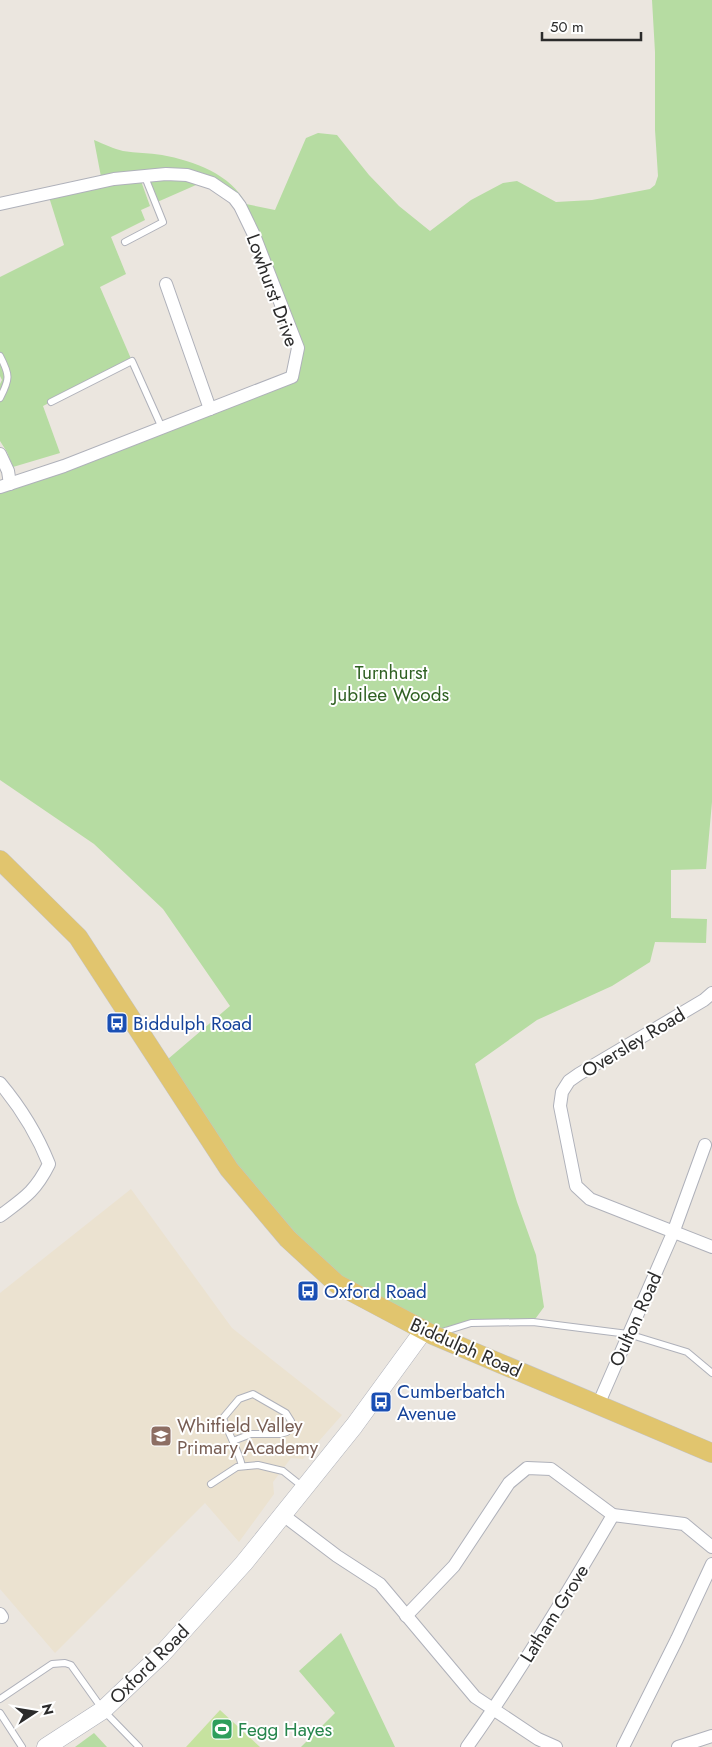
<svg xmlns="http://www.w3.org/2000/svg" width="712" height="1747" font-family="Jost,sans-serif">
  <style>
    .education { fill: #ebe2d0 }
    .green { fill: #b6dca2 }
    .pitch { fill: #c6e29f }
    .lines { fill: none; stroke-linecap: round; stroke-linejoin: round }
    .lane-casing { stroke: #afb1ba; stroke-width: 8 }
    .street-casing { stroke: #afb1ba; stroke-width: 14 }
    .secondary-casing { stroke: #afb1ba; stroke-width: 19 }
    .primary-casing { stroke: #c4c4c4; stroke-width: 20 }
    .lane { stroke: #fff; stroke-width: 6 }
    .street { stroke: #fff; stroke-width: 12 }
    .secondary { stroke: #fff; stroke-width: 18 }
    .primary { stroke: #e1c56e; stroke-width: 19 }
    .labels { text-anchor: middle; stroke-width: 4; stroke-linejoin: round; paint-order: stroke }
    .street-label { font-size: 19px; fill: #2b2b2b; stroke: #fff }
    .park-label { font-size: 19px; fill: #306123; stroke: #fff }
    .transit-label { font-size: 19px; fill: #164399; stroke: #fff; text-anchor: start }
    .education-label { font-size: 19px; fill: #785e54; stroke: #fff; text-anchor: start }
    .leisure-label { font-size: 19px; fill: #27864d; stroke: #fff; text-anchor: start }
  </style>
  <rect width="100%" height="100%" fill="#ebe6df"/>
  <path class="education" d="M131,1189L232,1328L342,1415L303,1459L291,1458L273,1482L274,1494L239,1542L205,1503L55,1653L0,1589V1293Z"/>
  <g class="green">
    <path d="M652,0H712V802L706,869L671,870V918L707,919L706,943L655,942L650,962L612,986L537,1020L475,1064L517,1202L536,1255L544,1307L533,1322L471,1323L428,1340L288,1239L161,1065L230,1006L163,909L94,844L0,780V487L292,377L298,348L240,206L212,183L196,185L155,203L145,177L102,182L94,140C104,144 114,149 123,151C136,153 149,153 162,155C194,161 231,174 246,204L275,210L306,138L318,133L337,135L369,175L399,206L430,231L471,200L503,183L517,181L556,202L592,200L650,189L655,185L658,176L655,130V52Z"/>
    <path d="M141,181L150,206L141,210L145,220L111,237L126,274L100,287L132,361L43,406L60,453L13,467L7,452L0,441V384L2,380L0,376V277L64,245L49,197L105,186Z"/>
    <path d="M341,1633L395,1747H301L335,1713L299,1671Z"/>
    <path d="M94,1733L107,1747H75Z"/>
  </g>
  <path class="pitch" d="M220,1710L260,1747H186Z"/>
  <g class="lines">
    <g class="lane-casing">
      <g id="lane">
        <path d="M125,242L163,222L145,177"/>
        <path d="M0,356C10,375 10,379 0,398"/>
        <path d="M51,402L132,361L162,428"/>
        <path d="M439,1333L471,1323L533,1322L628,1334L687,1352L712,1373"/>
        <path d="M233,1441L251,1434H280L287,1432L291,1421L286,1413L253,1394L239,1399L223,1418C229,1435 238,1449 242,1466"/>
        <path d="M211,1484L237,1467L258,1465L283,1471L303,1487"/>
        <path d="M0,1699L52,1664L65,1663L71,1665L103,1710L139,1747"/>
        <path d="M0,1713L22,1747"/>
      </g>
    </g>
    <g class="street-casing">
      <g id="street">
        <path d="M0,204L114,179L166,174L187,175L212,183L234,198L240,206L254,235L298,348L292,377L64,466L0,487"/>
        <path d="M166,284L210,409"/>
        <path d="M0,454L8,471L10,484"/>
        <path d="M712,993L704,1000L579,1074L569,1081L562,1092L560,1106L576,1186L590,1199L712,1247"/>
        <path d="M0,1083C21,1108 37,1134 49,1164C35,1192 24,1198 0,1216"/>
        <path d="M598,1405L673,1233L705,1145"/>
        <path d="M283,1515L337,1556L380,1584L475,1697L538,1739L556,1747"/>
        <path d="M0,1614L2,1617"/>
        <path d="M406,1616L454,1566L509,1483L527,1468L551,1469L613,1515L684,1524L712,1547"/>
        <path d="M467,1747C520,1672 567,1594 613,1515"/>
        <path d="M623,1747L677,1639L712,1564"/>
        <path d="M678,1747L712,1736"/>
      </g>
    </g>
    <g class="secondary-casing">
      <path id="secondary" d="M46,1747L103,1710L162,1654L244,1563L354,1426L424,1330"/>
    </g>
    <g class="primary-casing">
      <path id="primary" d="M0,860L78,937L229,1169L288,1239L337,1284L433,1335L712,1453"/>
    </g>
    <use href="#lane" class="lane"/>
    <use href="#street" class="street"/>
    <use href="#secondary" class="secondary"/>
    <use href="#primary" class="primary"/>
  </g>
  <defs>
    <g id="bus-square" transform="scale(1.125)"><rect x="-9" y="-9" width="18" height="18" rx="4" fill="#1a4fb4" stroke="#fff"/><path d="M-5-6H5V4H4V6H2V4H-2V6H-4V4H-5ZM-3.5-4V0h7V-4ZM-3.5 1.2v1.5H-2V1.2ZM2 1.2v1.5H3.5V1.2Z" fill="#fff"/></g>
    <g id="school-square" transform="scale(1.125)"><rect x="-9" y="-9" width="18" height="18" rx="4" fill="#8d6e63" stroke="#fff"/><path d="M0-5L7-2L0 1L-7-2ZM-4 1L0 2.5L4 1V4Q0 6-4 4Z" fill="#fff"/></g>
    <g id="stadium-square" transform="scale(1.125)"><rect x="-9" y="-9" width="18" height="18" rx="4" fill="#2e9e5b" stroke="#fff"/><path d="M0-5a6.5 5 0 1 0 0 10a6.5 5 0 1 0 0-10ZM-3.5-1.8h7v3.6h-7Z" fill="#fff"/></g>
  </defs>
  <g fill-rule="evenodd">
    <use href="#bus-square" x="117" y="1023"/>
    <use href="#bus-square" x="308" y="1291"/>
    <use href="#bus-square" x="381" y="1402"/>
    <use href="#school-square" x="161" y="1436"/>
    <use href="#stadium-square" x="222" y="1729"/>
  </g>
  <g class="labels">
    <g class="street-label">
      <text transform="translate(273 290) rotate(70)" y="7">Lowhurst Drive</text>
      <text transform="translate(633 1042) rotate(-31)" y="7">Oversley Road</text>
      <text transform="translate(635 1319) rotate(-66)" y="7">Oulton Road</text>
      <text transform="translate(466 1347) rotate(24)" y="7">Biddulph Road</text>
      <text transform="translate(554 1613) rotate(-58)" y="7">Latham Grove</text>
      <text transform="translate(149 1664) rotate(-45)" y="7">Oxford Road</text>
    </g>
    <g class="park-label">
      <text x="391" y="679">Turnhurst<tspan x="391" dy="22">Jubilee Woods</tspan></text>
    </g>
    <g class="transit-label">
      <text x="133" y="1030">Biddulph Road</text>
      <text x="324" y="1298">Oxford Road</text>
      <text x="397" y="1398">Cumberbatch<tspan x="397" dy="22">Avenue</tspan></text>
    </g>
    <g class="education-label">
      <text x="177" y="1432">Whitfield Valley<tspan x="177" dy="22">Primary Academy</tspan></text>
    </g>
    <g class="leisure-label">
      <text x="238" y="1736">Fegg Hayes</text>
    </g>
  </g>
  <g transform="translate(35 1712) rotate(78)" stroke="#ffffff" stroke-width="4" paint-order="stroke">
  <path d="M0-4L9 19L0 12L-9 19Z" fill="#2b2b2b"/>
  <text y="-8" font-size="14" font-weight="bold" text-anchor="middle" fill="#2b2b2b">N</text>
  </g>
  <path d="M542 32v8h99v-8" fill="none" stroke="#2b2b2b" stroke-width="2.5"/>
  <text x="550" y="32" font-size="15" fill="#2b2b2b" stroke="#ffffff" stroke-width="4" paint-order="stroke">50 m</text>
</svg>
